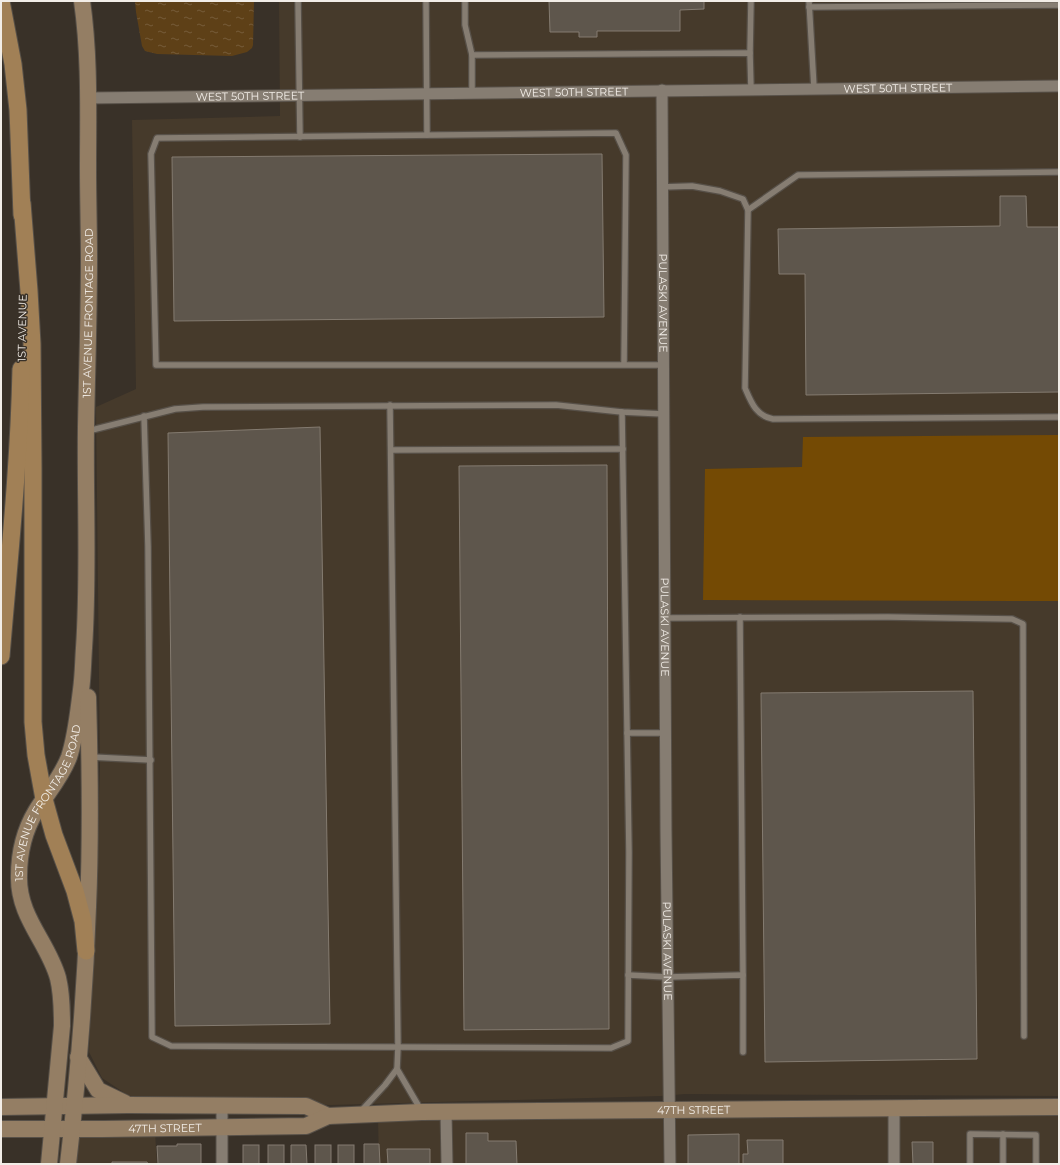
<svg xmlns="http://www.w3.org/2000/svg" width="1060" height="1165" font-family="Montserrat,sans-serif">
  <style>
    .built { fill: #463a2b }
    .grass { fill: #744a04 }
    .water { fill: url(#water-ripples) }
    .building { fill: #5e564c; stroke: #847b70 }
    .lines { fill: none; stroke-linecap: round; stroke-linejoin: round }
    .lane-casing { stroke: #575048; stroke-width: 8 }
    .street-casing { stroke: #575048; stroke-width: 13 }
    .secondary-casing { stroke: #575048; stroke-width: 18 }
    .primary-casing { stroke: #575048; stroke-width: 19 }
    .lane { stroke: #867d72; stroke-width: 5.5 }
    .street { stroke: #867d72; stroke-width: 11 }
    .secondary { stroke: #947e64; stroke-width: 16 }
    .primary { stroke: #a18056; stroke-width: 17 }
    .labels { text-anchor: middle; stroke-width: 3; stroke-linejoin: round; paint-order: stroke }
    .street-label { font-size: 11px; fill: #f2ede7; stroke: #393128 }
  </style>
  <defs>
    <pattern id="water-ripples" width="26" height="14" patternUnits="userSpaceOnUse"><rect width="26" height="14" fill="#5e4017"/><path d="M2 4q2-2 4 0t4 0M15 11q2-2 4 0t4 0" fill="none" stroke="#765c39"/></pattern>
  </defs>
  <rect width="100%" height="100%" fill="#393128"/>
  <g class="built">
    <path d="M279,1H1059V1096L685,1094L661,1096L330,1105L129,1096L102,1078L89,1052L100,768L96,407L136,389L132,120L280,116Z"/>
    <path d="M1059,1111V1164H674L673,1114Z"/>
    <path d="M667,1114V1164H379L378,1118Z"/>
    <path d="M75,1132H155L157,1164H72Z"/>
  </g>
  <path class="grass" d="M1059,435V601L703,600L705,469L802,467L803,437Z"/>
  <path class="water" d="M135,1H254L253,45L252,48L247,52L232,56L157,54L145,51L142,46L136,12Z"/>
  <g class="building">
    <path d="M549,1H704V9L680,10V31H597V37H579V32H550Z"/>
    <path d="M602,154L604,317L174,321L172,157Z"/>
    <path d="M1000,196H1026L1027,227H1059V392L806,395L805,274H779L778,229L1000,226Z"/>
    <path d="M320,427L330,1024L175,1026L168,433Z"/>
    <path d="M607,465L609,1029L464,1030L459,466Z"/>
    <path d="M973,691L977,1059L765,1062L761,693Z"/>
    <path d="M466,1133H488V1141H516L517,1164H466Z"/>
    <path d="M739,1134V1164H688V1135Z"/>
    <path d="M747,1140H783V1164H743V1154H748Z"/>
    <path d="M912,1142H933V1164H913Z"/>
    <path d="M177,1144H201V1164H158L157,1146H177Z"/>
    <path d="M364,1144H379L380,1164H364Z"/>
    <rect x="243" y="1145" width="16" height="19"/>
    <rect x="268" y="1145" width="16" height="19"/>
    <path d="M291,1145H306L307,1164H291Z"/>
    <rect x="315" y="1145" width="16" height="19"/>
    <rect x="338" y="1145" width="16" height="19"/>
    <path d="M387,1149H430V1164H388Z"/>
    <path d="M112,1162H147L148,1164H112Z"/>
  </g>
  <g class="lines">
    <g class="lane-casing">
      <g id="lane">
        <path d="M298,1L300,137"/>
        <path d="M426,1L427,135"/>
        <path d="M465,1V25L472,55V93"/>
        <path d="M809,1L814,88"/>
        <path d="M809,7L1059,5"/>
        <path d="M750,53L751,1"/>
        <path d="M472,55L750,53L751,89"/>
        <path d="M662,187L692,186L720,191L743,199L748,210L745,388C751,402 756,416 773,419L1059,417"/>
        <path d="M748,210L798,175L1059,172"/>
        <path d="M624,365L626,155L616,133L157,138L151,154L156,365H663"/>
        <path d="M390,405L398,1047L397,1069L421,1110"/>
        <path d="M144,416L148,546L152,1037L171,1046L611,1048L628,1041L629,852L622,412"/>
        <path d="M88,431L175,409L203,407L556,405L622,412L664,414"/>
        <path d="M391,450L623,449"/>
        <path d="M740,617L743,975"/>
        <path d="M665,618L888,617L1012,619L1023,624L1024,1036"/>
        <path d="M627,733H665"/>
        <path d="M91,757L151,760"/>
        <path d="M628,975L668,977L743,975V1052"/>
        <path d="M361,1111L385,1085L397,1069"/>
        <path d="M1003,1134V1164"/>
        <path d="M970,1164V1134L1036,1135V1164"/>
      </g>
    </g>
    <g class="street-casing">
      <g id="street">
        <path id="s1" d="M662,90L666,831L670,1164"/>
        <path id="s2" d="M88,98L1059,86"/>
        <path d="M894,1108V1164"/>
        <path d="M446,1112L447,1164"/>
        <path d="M222,1164V1106"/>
      </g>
    </g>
    <g class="secondary-casing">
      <g id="secondary">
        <path d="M78,1057L98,1090L125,1103"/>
        <path d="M1,1107L128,1105L306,1106L328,1116"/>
        <path id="s3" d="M1,1129H103L306,1126L328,1116L422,1112L1059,1107"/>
        <path id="s4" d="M49,1164L62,1026C62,1010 62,994 58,978C48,942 18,917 19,876C19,854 24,831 36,811C47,793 61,778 69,757C76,736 78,713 81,690C83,676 83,662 84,648C89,575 85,501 86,427C87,371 89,315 89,259C89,229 88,199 88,169C88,113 90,57 82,1"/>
        <path d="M68,1164C78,1079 85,993 88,907C91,837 90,767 88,697"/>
      </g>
    </g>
    <g class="primary-casing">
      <g id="primary">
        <path d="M1,1L13,64L18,110L22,215"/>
        <path d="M22,203L29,291L32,344L33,468V722L36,755L44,799L54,835L75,891L83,921L86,951"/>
        <path d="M1,656C9,560 19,465 21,369"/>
      </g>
    </g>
    <use href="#lane" class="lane"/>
    <use href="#street" class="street"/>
    <use href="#secondary" class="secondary"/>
    <use href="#primary" class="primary"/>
  </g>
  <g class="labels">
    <g class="street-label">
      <text dy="4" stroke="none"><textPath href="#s2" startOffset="810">WEST 50TH STREET</textPath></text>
      <text dy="4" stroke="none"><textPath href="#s2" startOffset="486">WEST 50TH STREET</textPath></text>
      <text dy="4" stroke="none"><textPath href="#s2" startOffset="162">WEST 50TH STREET</textPath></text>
      <text dy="4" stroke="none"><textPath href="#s1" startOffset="213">PULASKI AVENUE</textPath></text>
      <text dy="4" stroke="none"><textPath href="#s4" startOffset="874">1ST AVENUE FRONTAGE ROAD</textPath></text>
      <text transform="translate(22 328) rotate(-89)" y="4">1ST AVENUE</text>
      <text dy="4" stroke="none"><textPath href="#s1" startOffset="537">PULASKI AVENUE</textPath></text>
      <text dy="4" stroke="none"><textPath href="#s4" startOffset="377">1ST AVENUE FRONTAGE ROAD</textPath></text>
      <text dy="4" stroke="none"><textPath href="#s1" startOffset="861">PULASKI AVENUE</textPath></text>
      <text dy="4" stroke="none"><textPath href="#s3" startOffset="695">47TH STREET</textPath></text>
      <text dy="4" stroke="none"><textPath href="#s3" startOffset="164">47TH STREET</textPath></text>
    </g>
  </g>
  <rect width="1060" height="1165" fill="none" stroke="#f2ede7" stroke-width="4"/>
</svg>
